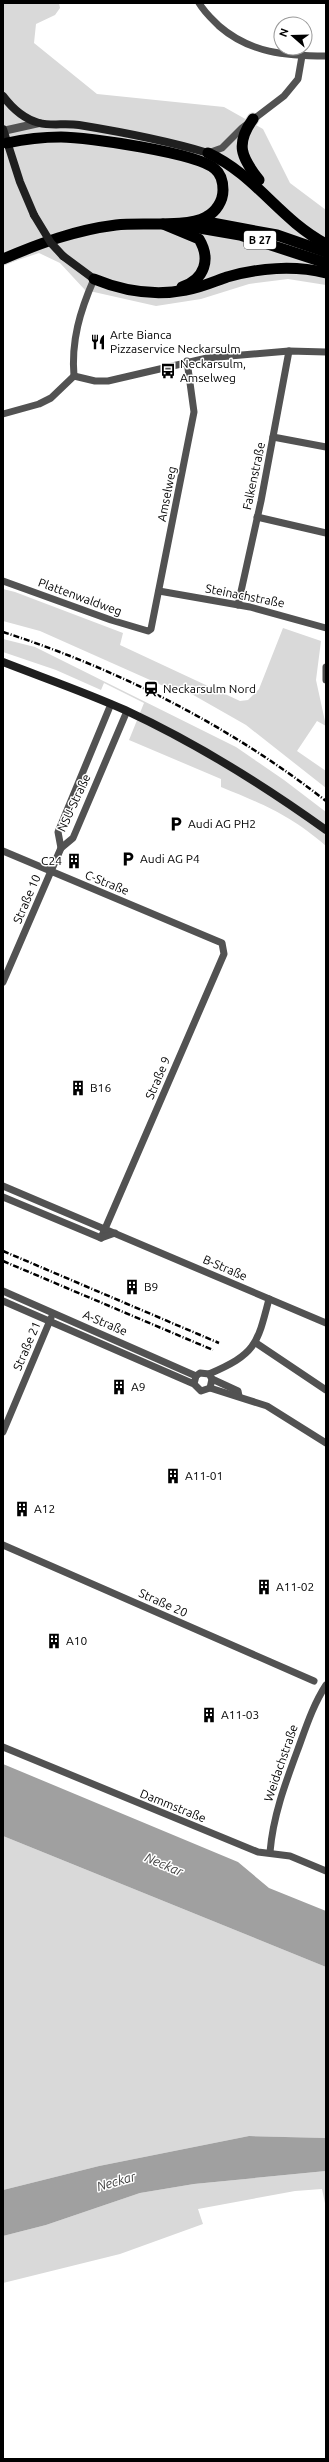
<svg xmlns="http://www.w3.org/2000/svg" width="329" height="2462" font-family="Ubuntu,sans-serif">
  <style>
    .green { fill: #d9d9d9 }
    .water { fill: #a0a0a0 }
    .lines { fill: none; stroke-linecap: round; stroke-linejoin: round }
    .trunk-casing { stroke: #dbdbdb; stroke-width: 13 }
    .minor { stroke: #525252; stroke-width: 7 }
    .tertiary { stroke: #525252; stroke-width: 8 }
    .secondary { stroke: #1f1f1f; stroke-width: 8 }
    .trunk { stroke: #000; stroke-width: 11 }
    .rail { stroke: #000; stroke-width: 2.5; stroke-dasharray: 6 2 1 2; stroke-linecap: butt }
    .secondary-bridge { stroke: #1f1f1f; stroke-width: 8 }
    .labels { text-anchor: middle; stroke-width: 3; stroke-linejoin: round; paint-order: stroke }
    .shield { fill: #fff; stroke: #4c4c4c; stroke-width: 1 }
    .shield-label { font-size: 11px; font-weight: bold; fill: #000 }
    .poi-label { font-size: 12px; fill: #000; stroke: #fff; text-anchor: start }
    .street-label { font-size: 12px; fill: #000; stroke: #fff }
    .water-label { font-size: 13px; font-style: italic; fill: #414141; stroke: #fff }
  </style>
  <rect width="100%" height="100%" fill="#fff"/>
  <g class="green">
    <path d="M3,3H59L60,8L55,15L36,24L34,43L97,94L224,107L263,129L290,183L326,210V285L288,279L249,284L201,299L156,306L85,290L60,263L39,253L3,265Z"/>
    <path d="M3,589L15,592L123,633L120,645L240,701L248,700L259,689L283,628L321,641L316,680L326,726L317,721L297,751L326,771V788L246,725L181,688L177,692L40,631L3,621Z"/>
    <path d="M3,639L35,647L236,747L284,780L326,812V846C290,815 265,805 221,787V779L129,740L144,703L104,683L101,690L56,670L3,652Z"/>
    <path d="M3,1836L326,1967V2138L249,2136L99,2166L3,2190Z"/>
    <path d="M326,2171V2208L322,2189L295,2191L198,2209L203,2224L120,2254L3,2283V2236L46,2225L140,2193L194,2184Z"/>
  </g>
  <g class="water">
    <path d="M3,1764L238,1862L269,1888L326,1911V1967L3,1836Z"/>
    <path d="M249,2136L326,2138V2171L194,2184L140,2193L46,2225L3,2236V2190L99,2166Z"/>
  </g>
  <g class="lines">
    <g class="trunk-casing">
      <g id="trunk">
        <path d="M253,119C235,144 241,157 259,180"/>
        <path d="M208,153C256,175 279,219 326,244"/>
        <path d="M207,222L277,235L326,252"/>
        <path d="M163,224L199,239C211,259 205,279 182,287"/>
        <path d="M182,225L240,235L326,263"/>
        <path d="M3,259C40,243 76,230 116,225C140,222 186,228 206,217C216,212 223,201 223,190C223,182 221,174 215,169C198,153 87,137 61,137C43,137 25,139 7,143"/>
        <path d="M94,279C123,291 155,296 186,290C200,288 213,282 227,277C258,268 294,265 326,273"/>
      </g>
    </g>
    <g class="minor">
      <path d="M199,3C205,13 211,18 219,26C250,53 286,56 326,56"/>
      <path d="M208,153L222,148L242,128L284,96L298,79L302,56"/>
      <path d="M74,376L95,381H108L207,358L289,351L326,352"/>
      <path d="M74,376C71,341 80,311 94,279"/>
      <path d="M3,414L39,404L51,398L74,376"/>
      <path d="M273,437L326,447"/>
      <path d="M257,517L326,533"/>
      <path d="M3,581L111,620L148,631L151,629L194,412L187,361"/>
      <path d="M159,591L250,607L326,628"/>
      <path d="M238,605L261,501L289,351"/>
      <path d="M326,667V680"/>
      <path d="M61,848L58,832L111,704"/>
      <path d="M3,851L222,943L224,954L101,1238"/>
      <path d="M3,982L61,848L73,838L127,711"/>
      <path d="M3,1186L326,1323"/>
      <path d="M3,1197L101,1238L115,1233"/>
      <path d="M3,1291L196,1376"/>
      <path d="M3,1301L194,1384L201,1391L210,1388L212,1379L209,1374L200,1373L196,1376L194,1384"/>
      <path d="M256,1343L326,1390"/>
      <path d="M209,1374C255,1354 257,1346 269,1299"/>
      <path d="M212,1379L238,1391L239,1396"/>
      <path d="M210,1388L267,1406L326,1443"/>
      <path d="M3,1432L51,1318"/>
      <path d="M3,1545L314,1681"/>
      <path d="M3,1747L258,1852L290,1856L326,1871"/>
      <path d="M270,1852C273,1816 285,1784 298,1749C306,1727 313,1705 326,1685"/>
    </g>
    <path class="tertiary" d="M3,131L39,123"/>
    <g class="secondary">
      <path d="M3,96C12,108 24,119 39,123C51,126 66,123 79,125C122,132 165,140 208,153"/>
      <path d="M3,129L20,182L34,215"/>
      <path d="M63,256L94,279"/>
      <path d="M3,662C44,678 85,692 125,710C196,743 262,784 326,830"/>
    </g>
    <use href="#trunk" class="trunk"/>
    <g class="rail">
      <path d="M3,632C118,669 230,726 326,801"/>
      <path d="M3,1251L219,1343"/>
      <path d="M3,1261L213,1350"/>
    </g>
    <path class="secondary-bridge" d="M34,215L51,243L63,256"/>
  </g>
  <defs>
    <g id="restaurant-bare" transform="scale(1.2)"><path d="M-5-6h1v4h1v-4h1v4h1v-4h1v5L-1.5 .5V6h-2V.5L-5-1ZM5-6V6H3V1.5H1.5Q1.5-4 5-6Z" fill="#000" stroke="#fff" stroke-width="2.5" paint-order="stroke"/></g>
    <g id="bus-bare" transform="scale(1.2)"><path d="M-5-6H5V4H4V6H2V4H-2V6H-4V4H-5ZM-3.5-4V0h7V-4ZM-3.5 1.2v1.5H-2V1.2ZM2 1.2v1.5H3.5V1.2Z" fill="#000" stroke="#fff" stroke-width="2.5" paint-order="stroke"/></g>
    <g id="station-bare" transform="scale(1.2)"><path d="M-3-6H3Q5-6 5-4V2Q5 4 3 4L4.5 6H3L1.5 4h-3L-3 6H-4.5L-3 4Q-5 4-5 2V-4Q-5-6-3-6ZM-3.5-4v3h7v-3ZM-3.5 1v1.5H-2V1ZM2 1v1.5H3.5V1Z" fill="#000" stroke="#fff" stroke-width="2.5" paint-order="stroke"/></g>
    <g id="parking-bare" transform="scale(1.2)"><path d="M-3.5-5.5H1a3.5 3.5 0 0 1 0 7H-1V5.5H-3.5ZM-1-3.4V-.6H.8a1.4 1.4 0 0 0 0-2.8Z" fill="#000" stroke="#fff" stroke-width="2.5" paint-order="stroke"/></g>
    <g id="building-bare" transform="scale(1.2)"><path d="M-4-6H4V6H1V3H-1V6H-4ZM-2.5-4.3h1.7v1.8h-1.7ZM.8-4.3h1.7v1.8H.8ZM-2.5-1h1.7V.8h-1.7ZM.8-1h1.7V.8H.8Z" fill="#000" stroke="#fff" stroke-width="2.5" paint-order="stroke"/></g>
  </defs>
  <g fill-rule="evenodd">
    <use href="#restaurant-bare" x="98" y="342"/>
    <use href="#bus-bare" x="168" y="371"/>
    <use href="#station-bare" x="151" y="689"/>
    <use href="#parking-bare" x="176" y="824"/>
    <use href="#parking-bare" x="128" y="859"/>
    <use href="#building-bare" x="74" y="861"/>
    <use href="#building-bare" x="78" y="1088"/>
    <use href="#building-bare" x="132" y="1287"/>
    <use href="#building-bare" x="119" y="1387"/>
    <use href="#building-bare" x="173" y="1476"/>
    <use href="#building-bare" x="22" y="1509"/>
    <use href="#building-bare" x="264" y="1587"/>
    <use href="#building-bare" x="54" y="1641"/>
    <use href="#building-bare" x="209" y="1715"/>
  </g>
  <g class="labels">
    <rect class="shield" x="244" y="231" width="32" height="18" rx="3"/>
    <g class="shield-label">
      <text x="260" y="244">B 27</text>
    </g>
    <g class="poi-label">
      <text x="110" y="339">Arte Bianca<tspan x="110" dy="14">Pizzaservice Neckarsulm</tspan></text>
      <text x="180" y="368">Neckarsulm,<tspan x="180" dy="14">Amselweg</tspan></text>
      <text x="163" y="693">Neckarsulm Nord</text>
      <text x="188" y="828">Audi AG PH2</text>
      <text x="140" y="863">Audi AG P4</text>
      <text x="62" y="865" text-anchor="end">C24</text>
      <text x="90" y="1092">B16</text>
      <text x="144" y="1291">B9</text>
      <text x="131" y="1391">A9</text>
      <text x="185" y="1480">A11-01</text>
      <text x="34" y="1513">A12</text>
      <text x="276" y="1591">A11-02</text>
      <text x="66" y="1645">A10</text>
      <text x="221" y="1719">A11-03</text>
    </g>
    <g class="street-label">
      <text transform="translate(254 476) rotate(-78)" y="4">Falkenstraße</text>
      <text transform="translate(167 494) rotate(-79)" y="4">Amselweg</text>
      <text transform="translate(245 596) rotate(11)" y="4">Steinachstraße</text>
      <text transform="translate(80 597) rotate(20)" y="4">Plattenwaldweg</text>
      <text transform="translate(74 803) rotate(-65)" y="4">NSU-Straße</text>
      <text transform="translate(107 883) rotate(22)" y="4">C-Straße</text>
      <text transform="translate(27 899) rotate(-67)" y="4">Straße 10</text>
      <text transform="translate(158 1078) rotate(-67)" y="4">Straße 9</text>
      <text transform="translate(225 1268) rotate(23)" y="4">B-Straße</text>
      <text transform="translate(105 1323) rotate(23)" y="4">A-Straße</text>
      <text transform="translate(27 1346) rotate(-67)" y="4">Straße 21</text>
      <text transform="translate(163 1603) rotate(24)" y="4">Straße 20</text>
      <text transform="translate(281 1763) rotate(-71)" y="4">Weidachstraße</text>
      <text transform="translate(173 1806) rotate(22)" y="4">Dammstraße</text>
    </g>
    <g class="water-label">
      <text transform="translate(164 1864) rotate(23)" y="5">Neckar</text>
      <text transform="translate(116 2181) rotate(-16)" y="5">Neckar</text>
    </g>
  </g>
  <rect width="329" height="2462" fill="none" stroke="#000000" stroke-width="8"/>
  <g transform="translate(293 36) rotate(290)"><circle r="19" fill="#ffffff" stroke="#999999"/>
  <path d="M0-3L7 15L0 10L-7 15Z" fill="#000000"/>
  <text y="-6" font-size="11" font-weight="bold" text-anchor="middle" fill="#000000">N</text>
  </g>
</svg>
